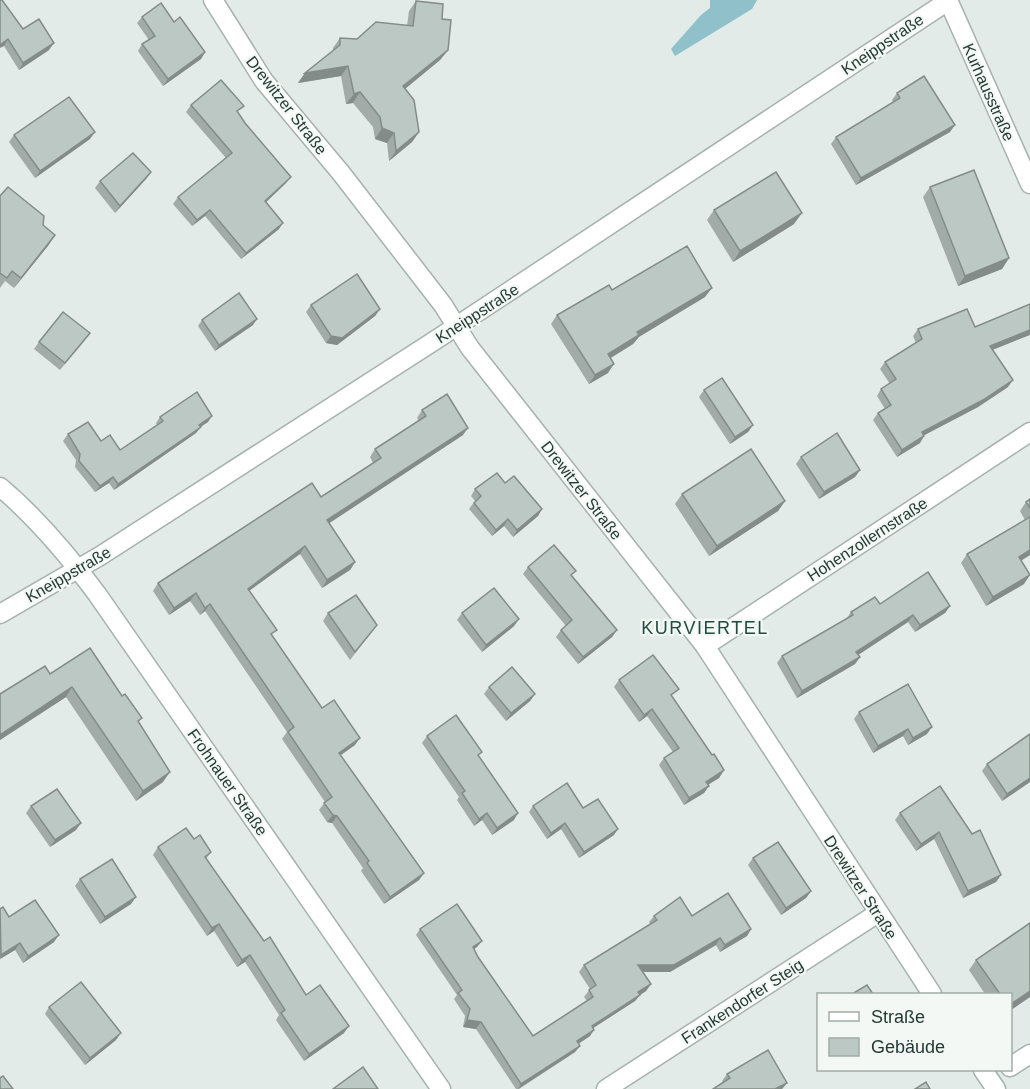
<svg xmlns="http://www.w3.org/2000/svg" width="1030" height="1089" font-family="Helvetica,sans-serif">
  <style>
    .water { fill: #90c1cb }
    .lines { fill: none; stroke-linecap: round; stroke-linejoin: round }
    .minor-casing { stroke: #a5b2ae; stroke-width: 21 }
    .minor { stroke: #fff; stroke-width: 18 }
    .wall { fill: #a1aca8 }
    .shaded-wall { fill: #838c88 }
    .building { fill: #bbc8c3; stroke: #838c88; stroke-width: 1.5 }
    .labels { text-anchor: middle; stroke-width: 4.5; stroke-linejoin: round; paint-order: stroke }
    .street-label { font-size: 16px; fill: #243a35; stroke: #f3f8f5 }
    .neighbourhood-label { font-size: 18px; letter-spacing: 1.5px; fill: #224b41; stroke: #f3f8f5 }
  </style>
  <rect width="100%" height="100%" fill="#e2ebe7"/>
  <path class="water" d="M710,0H757L752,9L675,56L671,49L701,15L710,8Z"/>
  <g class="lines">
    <g class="minor-casing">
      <g id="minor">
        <path d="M213,0L264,81L341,173L443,305L470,348L705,646L932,994"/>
        <path d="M948,0L1030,184"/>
        <path d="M0,487C37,518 68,555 97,594L441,1089"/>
        <path d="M0,614L100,556L434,341L948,1"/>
        <path d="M705,646L1030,432"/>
        <path d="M1010,1067L1030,1054"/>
        <path d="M983,1070L996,1089"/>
        <path d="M606,1089L878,913"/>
      </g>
    </g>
    <use href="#minor" class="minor"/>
  </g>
  <g class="wall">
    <path d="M0,0L23,29L49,50L19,70L4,46Z"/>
    <path d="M416,1L442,19L448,50L440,60L405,89L419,132L412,142L389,161L387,143L375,139L373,127L353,103L346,104L341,76L298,83L305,73L333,51V48L340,38L357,39L407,26L409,11Z"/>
    <path d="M142,17L205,52L201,59L163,86L138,51L142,44L149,40L137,23Z"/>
    <path d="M897,93L950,132L856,185L831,144L836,137L893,102L892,100Z"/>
    <path d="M191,105L238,113L286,183L266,202L279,229L241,259L205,216L192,226L173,204L178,197L226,158L186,112Z"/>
    <path d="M14,135L90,139L35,178L9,142Z"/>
    <path d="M151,172L146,179L115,213L95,188L100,181Z"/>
    <path d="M930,187L1009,258L1002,269L958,286L923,197Z"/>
    <path d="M0,196L43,225L55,235L14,288L5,281L0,288Z"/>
    <path d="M714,210L794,224L733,262L707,220Z"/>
    <path d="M612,290L705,297L639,336L633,344L611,358L608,373L589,384L551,324L557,315Z"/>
    <path d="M311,305L380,309L375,316L337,345L326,343L306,312Z"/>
    <path d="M202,320L253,325L215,351L198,326Z"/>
    <path d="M975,327L993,350L1008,387L978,407L924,435L920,443L897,457L873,420L878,413L885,409L877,396L881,389L890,384L880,369L885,362L916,343L913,336L918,329Z"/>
    <path d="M85,340L60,370L34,349L39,342Z"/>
    <path d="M704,390L753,425L748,432L730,444L699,397Z"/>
    <path d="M422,410L463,435L329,523L355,562L350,570L322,588L300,554L249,591L273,636L322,708L355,745L340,756L424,873L419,880L384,904L361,871L363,868L332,823L327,822L319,810L325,802L282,739L287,732L205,611L200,615L190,601L169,615L153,591L158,583L321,497L373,463L370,457L375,449L419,421L417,418Z"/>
    <path d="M160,417L208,422L200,427L196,433L114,490L109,483L95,492L75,467L76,460L63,441L68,434L101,441L120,450L157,425L156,423Z"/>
    <path d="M801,457L860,470L855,477L819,499L796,464Z"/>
    <path d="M505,483L542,509L538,516L513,537L504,526L492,536L469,509L475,501L471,496L475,489Z"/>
    <path d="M682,494L785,501L778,511L709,556L675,504Z"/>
    <path d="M1030,499V555L1021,560L1024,584L986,606L961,563L967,554L1025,520L1020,511L1026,502Z"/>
    <path d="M528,567L572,576L617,630L612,637L578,664L556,637L561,630L566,626L523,574Z"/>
    <path d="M880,604L950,606L945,613L915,632L908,622L858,655L860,657L855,664L797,698L777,663L782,656L847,618L851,612Z"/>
    <path d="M328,613L377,625L350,660L323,621Z"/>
    <path d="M462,613L519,619L514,626L482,652L457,620Z"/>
    <path d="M50,674L139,723L163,782L136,801L66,697L0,740V694Z"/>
    <path d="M619,680L673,697L712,755L724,770L719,778L708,785L704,793L684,805L659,765L664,758L673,752L647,716L639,722L614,687Z"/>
    <path d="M489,687L535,694L530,701L506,721L484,694Z"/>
    <path d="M859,712L927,734L908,745L903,736L873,753L854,719Z"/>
    <path d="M1030,734V782L1002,801L982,771L987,764Z"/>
    <path d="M427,736L479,756L514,820L492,835L482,820L474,826L457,800L459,797L422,743Z"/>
    <path d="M31,806L76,830L50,847L26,813Z"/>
    <path d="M533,806L583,808L614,835L579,858L561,829L547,839L529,812Z"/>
    <path d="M900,813L972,834L1001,875L996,882L963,898L934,839L916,851L895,820Z"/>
    <path d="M194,839L211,852L206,859L264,941L306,995L344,1033L304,1061L276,1020L279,1015L245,962L237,967L214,931L207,936L153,855L158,847Z"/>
    <path d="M753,858L811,891L806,898L781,915L748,865Z"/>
    <path d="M80,879L131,904L100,924L75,886Z"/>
    <path d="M0,909L9,917L54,942L23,963L15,950L0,959Z"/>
    <path d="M654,916H692L751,929L747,936L720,952L716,945L670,972H642L651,984L646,991L640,995L635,1001L593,1028L590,1036L578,1044L580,1046L575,1052L519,1089H516L476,1029L463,1027L465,1016L454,999L457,995L416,935L420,929L477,947L474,949L478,957L533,1036L587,1001L584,997L590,989L579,972L584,965L651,924L649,922Z"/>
    <path d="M1030,923V997L1011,1010V994H985L969,970L976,960Z"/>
    <path d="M49,1007L116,1040L85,1065L45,1014Z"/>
    <path d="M727,1074L787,1083L782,1089H713L723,1082L722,1081Z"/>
  </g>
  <g class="shaded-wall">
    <path d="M8,39L4,46L0,48V45Z"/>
    <path d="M54,43L49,50L19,70L23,63Z"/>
    <path d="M448,50L440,60L395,97L403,86Z"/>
    <path d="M205,52L201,59L163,86L168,79Z"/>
    <path d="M348,66L341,76L298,83L305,73Z"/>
    <path d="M360,92L353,103L346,104L354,94Z"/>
    <path d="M955,125L950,132L856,185L861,178Z"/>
    <path d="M382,128L394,133L387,143L375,139Z"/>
    <path d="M95,132L90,139L35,178L40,171Z"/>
    <path d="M419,132L412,142L389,161L396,151Z"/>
    <path d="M151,172L146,179L115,213L120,206Z"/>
    <path d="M291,177L286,183L261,207L265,201Z"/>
    <path d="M210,210L205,216L192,226L197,220Z"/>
    <path d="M802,213L794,224L733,262L740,251Z"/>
    <path d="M283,223L279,229L241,259L246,253Z"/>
    <path d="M55,235L48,246L14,288L21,278Z"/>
    <path d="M1009,258L1002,269L958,286L965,276Z"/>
    <path d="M712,288L705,297L639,337L633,344L602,363L608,354L637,332Z"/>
    <path d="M380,309L375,316L337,345L326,343L331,336Z"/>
    <path d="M257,319L253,325L215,351L219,345Z"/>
    <path d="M1030,330V335L985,353L990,346Z"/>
    <path d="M614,364L608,373L589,384L595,375Z"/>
    <path d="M1013,380L1008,387L978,407L917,439L922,432Z"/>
    <path d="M212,416L208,422L194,431L199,425Z"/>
    <path d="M753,425L748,432L730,444L735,437Z"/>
    <path d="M201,427L196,433L114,490L118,484Z"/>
    <path d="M468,428L463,435L322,528L327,520Z"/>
    <path d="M924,436L920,443L897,457L902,450Z"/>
    <path d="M860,470L855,477L819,499L824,492Z"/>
    <path d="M113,477L109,483L95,492L100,486Z"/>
    <path d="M785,501L778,511L709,556L717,546Z"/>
    <path d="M542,509L538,516L513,537L517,530Z"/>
    <path d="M508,519L504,526L492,536L496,530Z"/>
    <path d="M305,546L300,554L242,596L248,589Z"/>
    <path d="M1030,550V555L1013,566L1019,557Z"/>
    <path d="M355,562L350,570L322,588L327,580Z"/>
    <path d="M1030,575L1024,584L986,606L993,597Z"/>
    <path d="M196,593L190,601L169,615L174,608Z"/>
    <path d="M210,604L205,611L200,615L205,608Z"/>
    <path d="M950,606L945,613L915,632L920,625Z"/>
    <path d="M913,615L908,622L852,659L856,652Z"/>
    <path d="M519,619L514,626L482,652L486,645Z"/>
    <path d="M617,630L612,637L578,664L583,657Z"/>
    <path d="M860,657L855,664L797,698L802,691Z"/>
    <path d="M72,687L66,697L0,740V735Z"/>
    <path d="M535,694L530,701L506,721L511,713Z"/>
    <path d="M652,709L647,716L639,722L644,715Z"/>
    <path d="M932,727L927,734L908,745L913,738Z"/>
    <path d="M908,729L903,736L873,753L878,746Z"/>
    <path d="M360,738L355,745L333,760L339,753Z"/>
    <path d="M724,770L719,778L701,789L706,782Z"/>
    <path d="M170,772L163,782L136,801L143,791Z"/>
    <path d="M1030,778V782L1002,801L1007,794Z"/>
    <path d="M709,786L704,793L684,805L689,798Z"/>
    <path d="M487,813L482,820L474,826L479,819Z"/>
    <path d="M518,813L514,820L492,835L497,828Z"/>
    <path d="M333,815L337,816L332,823L327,822Z"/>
    <path d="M81,823L76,830L50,847L55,840Z"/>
    <path d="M565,823L561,829L547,839L551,833Z"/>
    <path d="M618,829L614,835L579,858L584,852Z"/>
    <path d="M939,832L934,839L916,851L921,844Z"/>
    <path d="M424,873L419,880L384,904L390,897Z"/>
    <path d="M1001,875L996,882L963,898L968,891Z"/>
    <path d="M811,891L806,898L781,915L786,908Z"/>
    <path d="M136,897L131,904L100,924L105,917Z"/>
    <path d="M219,924L214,931L207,936L212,928Z"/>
    <path d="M751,929L747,936L720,952L725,945Z"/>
    <path d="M59,935L54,942L23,963L28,956Z"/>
    <path d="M720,938L716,945L670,972H633L638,965Z"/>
    <path d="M482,941L477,947L468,953L473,947Z"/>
    <path d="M20,943L15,950L0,959L1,955Z"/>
    <path d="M250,955L245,962L237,967L242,960Z"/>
    <path d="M651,984L646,991L634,999L638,992Z"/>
    <path d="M1030,991V997L1011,1010V1004Z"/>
    <path d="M640,995L635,1001L587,1032L592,1026Z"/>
    <path d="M467,1020L481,1022L476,1029L463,1027Z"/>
    <path d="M349,1026L344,1033L304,1061L309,1054Z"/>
    <path d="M594,1030L590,1036L572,1048L577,1041Z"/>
    <path d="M121,1033L116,1040L85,1065L90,1058Z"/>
    <path d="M580,1046L575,1052L518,1089L521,1084Z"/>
    <path d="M787,1083L782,1089H775Z"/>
  </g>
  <g class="building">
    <path d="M0,0H2L23,29L39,19L54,43L23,63L8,39L0,45Z"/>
    <path d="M416,1L443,4L442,19L451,20L448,50L403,86L414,100L419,132L396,151L394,133L382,128L380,117L360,92L354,94L348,66L305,73L340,45V38L357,39L376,22L413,26Z"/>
    <path d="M161,3L174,22L180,17L205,52L168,79L142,44L155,36L142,17Z"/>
    <path d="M924,76L955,125L861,178L836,137L900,98L897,93Z"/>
    <path d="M221,80L244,106L237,111L245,123L291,177L265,201L283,223L246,253L210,210L197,220L178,197L232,153L191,105Z"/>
    <path d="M69,97L95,132L40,171L14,135Z"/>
    <path d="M133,153L151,172L120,206L100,181Z"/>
    <path d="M974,170L1009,258L965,276L930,187Z"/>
    <path d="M776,172L802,213L740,251L714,210Z"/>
    <path d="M8,187L44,216L43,225L55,235L21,278L12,271L7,278L0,273V196Z"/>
    <path d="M687,246L712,288L637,332L639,335L608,354L614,364L595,375L557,315L609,285L612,290Z"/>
    <path d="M357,274L380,309L342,338L331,336L311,305Z"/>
    <path d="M239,293L257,319L219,345L202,320Z"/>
    <path d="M1030,304V330L990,346L1013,380L983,400L922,432L924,436L902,450L878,413L891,405L881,389L896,379L885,362L922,339L918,329L967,309L975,327Z"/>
    <path d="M63,312L90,333L65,363L39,342Z"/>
    <path d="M722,378L753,425L735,437L704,390Z"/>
    <path d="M197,392L212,416L199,425L201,427L118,484L113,477L100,486L79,461L80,454L68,434L88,422L101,441L110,435L120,450L163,421L160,417Z"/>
    <path d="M447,394L468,428L327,520L355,562L327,580L305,546L248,589L277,630L271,634L322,708L334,700L360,738L339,753L424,873L390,897L367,863L369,861L337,816L333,815L324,803L332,797L288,732L294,727L210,604L205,608L196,593L174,608L158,583L312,483L321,497L381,458L375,449L426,416L422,410Z"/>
    <path d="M837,433L860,470L824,492L801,457Z"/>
    <path d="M751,449L785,501L717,546L682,494Z"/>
    <path d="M497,473L505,483L514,476L542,509L517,530L508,519L496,530L474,503L481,496L475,489Z"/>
    <path d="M1030,499V508L1026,502Z"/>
    <path d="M1030,517V550L1019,557L1030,575L993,597L967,554Z"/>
    <path d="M554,545L576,571L571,575L617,630L583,657L561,630L572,620L528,567Z"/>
    <path d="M928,572L950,606L920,625L913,615L856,652L860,657L802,691L782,656L853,615L851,612L875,597L880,604Z"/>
    <path d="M494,588L519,619L486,645L462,613Z"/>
    <path d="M356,595L377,625L355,652L328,613Z"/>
    <path d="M90,648L122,696L125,694L142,718L138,721L170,772L143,791L72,687L0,735V694L45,666L50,674Z"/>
    <path d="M653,655L679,689L671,695L712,755L714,754L724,770L706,782L709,786L689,798L664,758L679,748L652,709L644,715L619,680Z"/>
    <path d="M512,667L535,694L511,713L489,687Z"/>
    <path d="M908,684L932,727L913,738L908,729L878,746L859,712Z"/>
    <path d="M456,715L482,752L478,755L518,813L497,828L487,813L479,819L462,793L465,791L427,736Z"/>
    <path d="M1030,734V778L1007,794L987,764Z"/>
    <path d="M567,783L583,808L598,799L618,829L584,852L565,823L551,833L533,806Z"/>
    <path d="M940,786L972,834L980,830L1001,875L968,891L939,832L921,844L900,813Z"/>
    <path d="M57,789L81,823L55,840L31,806Z"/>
    <path d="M186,828L194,839L200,835L211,852L205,857L264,941L270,937L306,995L320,985L349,1026L309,1054L281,1013L285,1010L250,955L242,960L219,924L212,928L158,847Z"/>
    <path d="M778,842L811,891L786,908L753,858Z"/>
    <path d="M112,859L136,897L105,917L80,879Z"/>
    <path d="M728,893L751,929L725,945L720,938L674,965H638L651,984L638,992L640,995L592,1026L594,1030L577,1041L580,1046L521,1084L481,1022L467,1020L470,1009L458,993L462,990L420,929L457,904L482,941L473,947L478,957L533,1036L593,997L589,990L596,985L584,965L657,920L654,916L680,897L692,916Z"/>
    <path d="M35,900L59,935L28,956L20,943L1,955L0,909L3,907L9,917Z"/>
    <path d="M1030,923V991L1011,1004V994H1000L976,960Z"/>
    <path d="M81,982L121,1033L90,1058L49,1007Z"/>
    <path d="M867,985L873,994H852Z"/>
    <path d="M768,1050L787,1083L775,1089H713L730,1078L727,1074Z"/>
    <path d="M363,1067L378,1089H333Z"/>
    <path d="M3,1076L13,1089H0V1078Z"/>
    <path d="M926,1082L930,1089H915Z"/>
  </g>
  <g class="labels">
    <g class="street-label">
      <text transform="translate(882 44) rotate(-34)" y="6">Kneippstraße</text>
      <text transform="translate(989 92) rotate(66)" y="6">Kurhausstraße</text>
      <text transform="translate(287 105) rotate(52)" y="6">Drewitzer Straße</text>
      <text transform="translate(477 313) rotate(-33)" y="6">Kneippstraße</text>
      <text transform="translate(582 490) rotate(52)" y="6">Drewitzer Straße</text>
      <text transform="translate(867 539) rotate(-33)" y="6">Hohenzollernstraße</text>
      <text transform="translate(68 574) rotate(-30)" y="6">Kneippstraße</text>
      <text transform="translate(228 782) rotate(55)" y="6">Frohnauer Straße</text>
      <text transform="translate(861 887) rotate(57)" y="6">Drewitzer Straße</text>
      <text transform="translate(742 1001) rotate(-33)" y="6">Frankendorfer Steig</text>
    </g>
    <g class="neighbourhood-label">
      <text x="705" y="634">KURVIERTEL</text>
    </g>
  </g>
  <rect x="817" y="993" width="195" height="78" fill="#f3f8f5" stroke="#a0aca8" stroke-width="1.5"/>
  <rect x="829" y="1012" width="30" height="9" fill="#ffffff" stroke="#a0aca8" stroke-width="1.5"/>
  <text x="871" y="1023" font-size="18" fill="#243a35">Straße</text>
  <rect x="829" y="1038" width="30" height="18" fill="#bbc8c3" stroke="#a0aca8" stroke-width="1.5"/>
  <text x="871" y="1053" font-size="18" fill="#243a35">Gebäude</text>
</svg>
